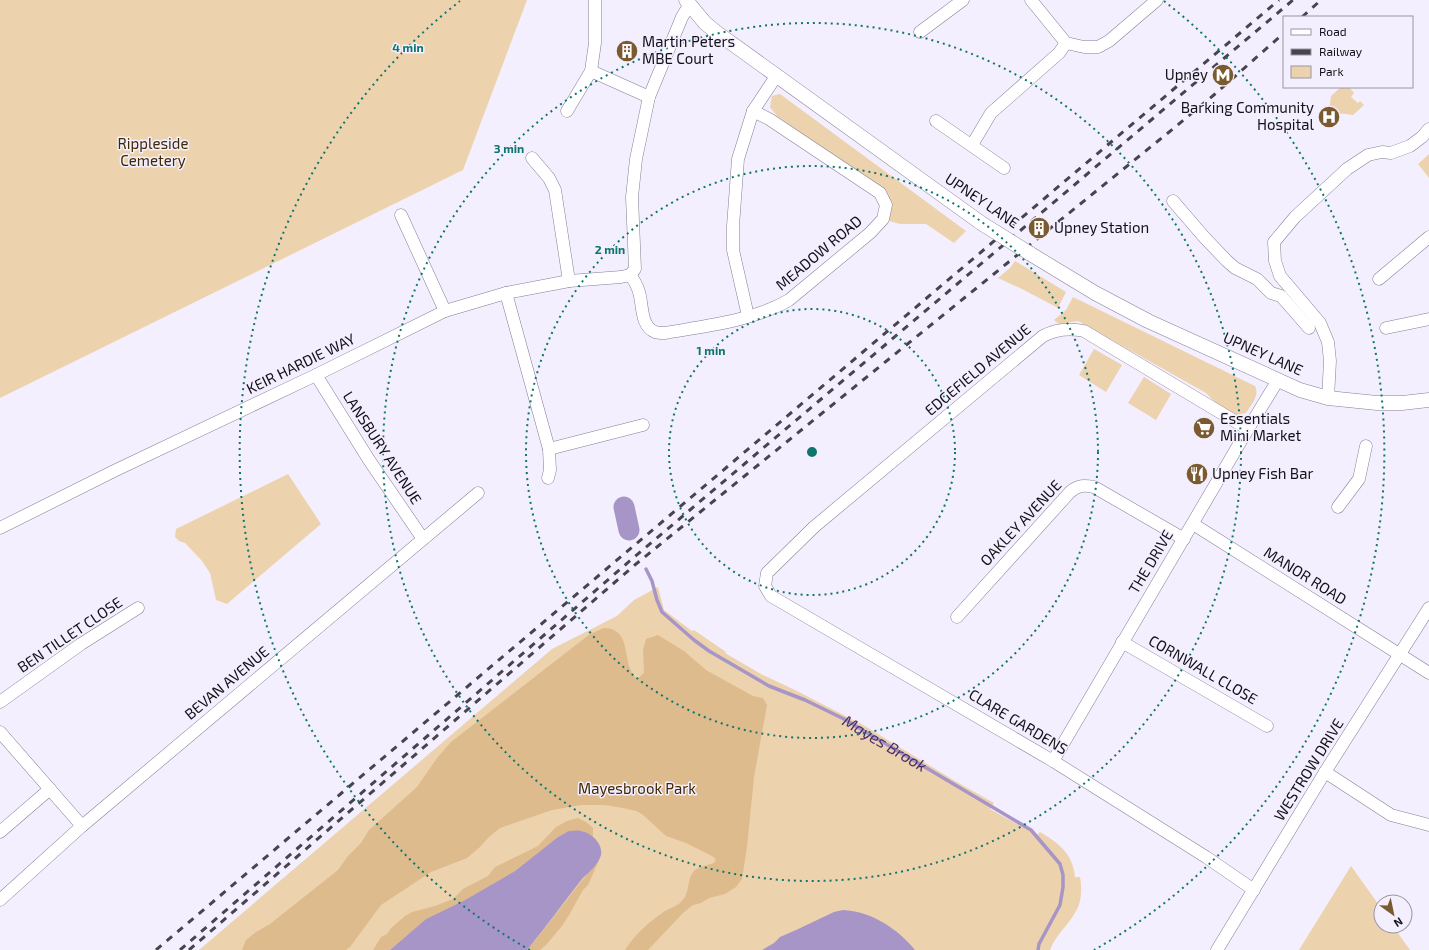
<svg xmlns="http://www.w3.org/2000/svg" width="1429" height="950" font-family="'Exo 2',sans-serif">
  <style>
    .green { fill: #edd2ae }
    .forest { fill: #debb8d }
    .water { fill: #a695c6 }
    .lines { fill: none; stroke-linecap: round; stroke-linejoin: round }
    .stream { stroke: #a695c6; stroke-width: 3.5 }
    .river { stroke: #a695c6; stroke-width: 21 }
    .minor-casing { stroke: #857e94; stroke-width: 13 }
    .tertiary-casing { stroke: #857e94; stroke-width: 15 }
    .minor { stroke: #fff; stroke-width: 12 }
    .tertiary { stroke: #fff; stroke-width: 14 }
    .rail { stroke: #48444e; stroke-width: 3; stroke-dasharray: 7 7; stroke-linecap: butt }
    .tertiary-bridge-casing { stroke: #857e94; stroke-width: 15; stroke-linecap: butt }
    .tertiary-bridge { stroke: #fff; stroke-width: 14 }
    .ring { fill: none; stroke: #0f766e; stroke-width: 2; stroke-dasharray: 2 4 }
    .labels { text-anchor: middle; stroke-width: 3; stroke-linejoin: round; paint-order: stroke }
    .poi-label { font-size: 15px; fill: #141119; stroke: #f4effe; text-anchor: start }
    .park-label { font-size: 15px; fill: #3f2802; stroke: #f4effe }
    .street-label { font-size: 15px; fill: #141119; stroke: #f4effe }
    .water-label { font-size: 16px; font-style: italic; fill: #482f6c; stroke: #f4effe }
    .centre { fill: #0f766e; stroke: #f4effe; stroke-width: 2 }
    .ring-label { font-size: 12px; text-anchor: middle; font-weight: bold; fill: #0f766e; stroke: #f4effe; stroke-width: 3; stroke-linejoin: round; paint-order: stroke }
  </style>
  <rect width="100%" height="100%" fill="#f4effe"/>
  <g class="green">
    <path d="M0,0H527L463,170L0,398Z"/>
    <path d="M1341,87H1349L1354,93L1351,97L1358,103L1360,101L1364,105L1353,115L1336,113L1333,116L1329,112L1331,96Z"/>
    <path d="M780,94L966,231L954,243L926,224H900L889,221L891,208L888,194L777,116L770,107L772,96Z"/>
    <path d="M1429,154V178L1418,164Z"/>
    <path d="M1015,261L1066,292L1058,308L1022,289L998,278L1010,268Z"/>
    <path d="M1073,297L1255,386C1260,396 1251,405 1246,413L1236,415L1217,404L1206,393L1078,321L1059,324L1054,320L1066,310Z"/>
    <path d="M1094,349L1122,365L1106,392L1079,375Z"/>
    <path d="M1144,377L1171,394L1156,420L1128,403Z"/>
    <path d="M288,474L321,524L227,604L216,600L210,573L202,561L185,543L179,541L175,537L176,529Z"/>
    <path d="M658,587L664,610L692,631L694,630L726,652L725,653L761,674L795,690L865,726L955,781L994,803L990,809L1037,835L1040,832C1059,843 1073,854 1075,877H1080C1082,888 1082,901 1076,911C1069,925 1056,934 1050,950H199L552,649L617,616L634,600Z"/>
    <path d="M1351,866L1381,908V926H1393L1410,950H1299Z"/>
  </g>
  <g class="forest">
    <path d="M604,628C634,629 620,663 637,679L644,673L643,650L646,639L658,635L684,651L706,670L753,696L763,698L767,705L754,777L747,847L742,879L736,887L725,894L709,898L701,903L693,905L683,913L648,950H625C634,935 650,921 665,911C670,908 677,906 681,902C691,892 686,880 694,871C698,867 708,865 714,863L716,859L712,856L686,843L666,836L642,814L636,811L623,808L605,805H581L552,810L500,828L489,837L480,847L467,858L431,872L381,905L350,947L346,950H242L246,940L256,932L270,924L338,870L348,856L361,843L369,830L417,787L437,758L451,742L590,634Z"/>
    <path d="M578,818L586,822L593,828V837L582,831H569L558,837L515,871L465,900L426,919L390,950H373L381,937L387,934L391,928L405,916L412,912L435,906L453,899L463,889L488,876L495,867L538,846L556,827L567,821Z"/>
    <path d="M599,860L588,885L583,890L569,915L562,926L546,945L540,950H527C552,921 574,889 599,860Z"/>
  </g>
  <g class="water">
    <path d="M569,831C573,831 578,830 581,831C592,833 603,844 601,855C599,864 588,873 582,879C563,903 546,927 527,950H390L426,919L465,900L515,871L558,837Z"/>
    <path d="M843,910C871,911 898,929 915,950H762L774,943L780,937L796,930L834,912Z"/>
  </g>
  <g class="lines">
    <path class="stream" id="s1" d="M646,569L652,581L657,600L662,612L694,640L709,651L769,686L805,700L844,719L1031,830L1060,864L1063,875V887L1060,905L1039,944L1038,950"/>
    <path class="river" d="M624,507L629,530"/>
    <g class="minor-casing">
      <g id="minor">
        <path d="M1031,0L1066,43L1084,47H1098L1109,41L1157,0"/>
        <path d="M920,32L963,0"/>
        <path d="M591,71L649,97"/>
        <path d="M567,111L591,71L595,43V0"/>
        <path d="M936,121L1004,168"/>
        <path d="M972,145L991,113L1059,53L1066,43"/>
        <path d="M532,158L549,178L555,190L569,281"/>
        <path d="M1173,201L1204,237L1227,261L1235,268L1257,279L1271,293L1281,296L1309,328"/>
        <path d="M401,215L445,311"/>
        <path d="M630,275C634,280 637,285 639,292C643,304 640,326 655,332C658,333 662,333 665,333C705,326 753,321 789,300L870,233L883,219L886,205L880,193L769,119L753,111"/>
        <path d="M630,275L635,269L632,197L636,159L649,97L682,17L690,4"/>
        <path d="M1379,279L1429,237"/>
        <path d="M506,293L549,449L643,425"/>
        <path d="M748,316L733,250V226L738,159L753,111L777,75"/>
        <path d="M1386,328L1429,319"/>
        <path d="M316,375L369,460L423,539"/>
        <path d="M1328,398L1330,361L1328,342L1320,323L1280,276L1275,261L1274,242L1295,217L1347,169L1368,155L1382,152L1391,153L1410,146L1422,137L1429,129"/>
        <path d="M1248,429L1084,331C1070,328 1056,329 1043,336L814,527L767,573L765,586L771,596L1053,761L1206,857L1254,890"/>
        <path d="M548,478L550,470L549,449"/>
        <path d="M1338,507L1359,479L1366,446"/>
        <path d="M1193,524L1429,673"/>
        <path d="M0,528L114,471L316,375L445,311L506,293L569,281L621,277L630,275"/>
        <path d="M957,617L1070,492C1078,485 1084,485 1094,487L1184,539"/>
        <path d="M1122,642L1267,726"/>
        <path d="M0,702L81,644L138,608"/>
        <path d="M0,732L82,826"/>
        <path d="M1053,761L1248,429L1278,380"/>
        <path d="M1325,772L1391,815L1429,825"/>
        <path d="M0,832L50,789"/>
        <path d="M0,900L82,826L478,493"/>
        <path d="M1217,950L1325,772L1429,608"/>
      </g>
    </g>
    <g class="tertiary-casing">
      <g id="tertiary">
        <path d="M686,0L705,23L716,32L981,223"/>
        <path d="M1029,253L1095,293L1148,321L1300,390L1328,398L1377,403H1402L1429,400"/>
      </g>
    </g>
    <use href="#minor" class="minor"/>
    <use href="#tertiary" class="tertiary"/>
    <g class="rail">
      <path d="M1302,17L1321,0"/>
      <path d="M156,950L1279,0"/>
      <path d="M180,950L632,559L1293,0"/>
      <path d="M189,950L636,564L1174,128L1215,94L1284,33"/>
    </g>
    <g class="tertiary-bridge-casing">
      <path id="tertiary-bridge" d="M981,223L1029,253"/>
    </g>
    <use href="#tertiary-bridge" class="tertiary-bridge"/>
  </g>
  <g class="ring">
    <circle cx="812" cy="452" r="143"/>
    <circle cx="812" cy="452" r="286"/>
    <circle cx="812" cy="452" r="429"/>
    <path d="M530 950A572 572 0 0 1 460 1M1164 1A572 572 0 0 1 1094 950"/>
  </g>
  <defs>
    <g id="building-disc" transform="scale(1.15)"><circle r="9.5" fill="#7a5b30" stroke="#f4effe"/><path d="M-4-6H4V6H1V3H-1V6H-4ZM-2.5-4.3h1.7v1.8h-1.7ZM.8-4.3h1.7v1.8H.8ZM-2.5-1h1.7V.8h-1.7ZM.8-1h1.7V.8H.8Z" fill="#fff"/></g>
    <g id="metro-disc" transform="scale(1.15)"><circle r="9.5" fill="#7a5b30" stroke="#f4effe"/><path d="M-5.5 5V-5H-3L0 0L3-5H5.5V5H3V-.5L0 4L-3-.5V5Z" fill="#fff"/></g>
    <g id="hospital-disc" transform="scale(1.15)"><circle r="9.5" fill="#7a5b30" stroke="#f4effe"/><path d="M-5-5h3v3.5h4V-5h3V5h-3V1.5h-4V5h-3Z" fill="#fff"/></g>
    <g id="supermarket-disc" transform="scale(1.15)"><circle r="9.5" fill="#7a5b30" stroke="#f4effe"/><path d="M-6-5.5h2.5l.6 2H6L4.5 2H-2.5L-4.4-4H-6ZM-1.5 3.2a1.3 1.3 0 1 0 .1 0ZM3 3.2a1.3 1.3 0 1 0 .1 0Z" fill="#fff"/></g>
    <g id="restaurant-disc" transform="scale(1.15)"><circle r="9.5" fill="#7a5b30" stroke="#f4effe"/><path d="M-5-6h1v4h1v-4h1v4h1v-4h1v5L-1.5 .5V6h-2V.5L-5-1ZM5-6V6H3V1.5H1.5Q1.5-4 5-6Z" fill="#fff"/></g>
  </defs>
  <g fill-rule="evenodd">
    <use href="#building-disc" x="627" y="51"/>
    <use href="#metro-disc" x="1223" y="75"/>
    <use href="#hospital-disc" x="1329" y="117"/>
    <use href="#building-disc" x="1039" y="228"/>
    <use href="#supermarket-disc" x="1204" y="428"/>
    <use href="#restaurant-disc" x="1197" y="474"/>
  </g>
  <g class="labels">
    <g class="poi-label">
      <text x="642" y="47">Martin Peters<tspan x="642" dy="17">MBE Court</tspan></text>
      <text x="1208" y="80" text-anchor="end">Upney</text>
      <text x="1314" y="113" text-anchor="end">Barking Community<tspan x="1314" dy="17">Hospital</tspan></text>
      <text x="1054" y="233">Upney Station</text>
      <text x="1220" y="424">Essentials<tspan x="1220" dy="17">Mini Market</tspan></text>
      <text x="1212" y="479">Upney Fish Bar</text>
    </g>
    <g class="park-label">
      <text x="153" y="149">Rippleside<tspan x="153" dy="17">Cemetery</tspan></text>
      <text x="637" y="794">Mayesbrook Park</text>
    </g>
    <g class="street-label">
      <text transform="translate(982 201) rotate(34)" y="5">UPNEY LANE</text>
      <text transform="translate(819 253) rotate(-40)" y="5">MEADOW ROAD</text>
      <text transform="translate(1263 354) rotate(24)" y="5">UPNEY LANE</text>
      <text transform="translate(301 364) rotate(-26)" y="5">KEIR HARDIE WAY</text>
      <text transform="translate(978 370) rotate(-40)" y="5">EDGEFIELD AVENUE</text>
      <text transform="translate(382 448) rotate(57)" y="5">LANSBURY AVENUE</text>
      <text transform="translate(1021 523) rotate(-47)" y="5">OAKLEY AVENUE</text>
      <text transform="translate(1151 562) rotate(-59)" y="5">THE DRIVE</text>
      <text transform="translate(1305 576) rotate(32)" y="5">MANOR ROAD</text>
      <text transform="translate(70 635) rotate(-34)" y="5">BEN TILLET CLOSE</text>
      <text transform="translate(1203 670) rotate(30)" y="5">CORNWALL CLOSE</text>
      <text transform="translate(227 683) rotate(-40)" y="5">BEVAN AVENUE</text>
      <text transform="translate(1018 722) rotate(31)" y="5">CLARE GARDENS</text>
      <text transform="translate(1309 770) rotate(-58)" y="5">WESTROW DRIVE</text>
    </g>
    <g class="water-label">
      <text dy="6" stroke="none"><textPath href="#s1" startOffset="306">Mayes Brook</textPath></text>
    </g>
  </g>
  <circle cx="812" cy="452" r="6" class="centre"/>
  <g class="ring-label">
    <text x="408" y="52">4 min</text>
    <text x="509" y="153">3 min</text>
    <text x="610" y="254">2 min</text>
    <text x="711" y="355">1 min</text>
  </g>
  <rect x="1283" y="16" width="130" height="72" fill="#f4effe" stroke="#9a96a2"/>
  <rect x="1291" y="29" width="20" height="6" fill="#ffffff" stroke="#9a96a2"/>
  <text x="1319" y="36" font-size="12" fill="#141119">Road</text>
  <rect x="1291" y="49" width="20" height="6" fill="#48444e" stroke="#9a96a2"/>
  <text x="1319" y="56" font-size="12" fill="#141119">Railway</text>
  <rect x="1291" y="66" width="20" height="12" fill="#edd2ae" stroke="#9a96a2"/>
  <text x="1319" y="76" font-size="12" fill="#141119">Park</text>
  <g transform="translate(1393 914) rotate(147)"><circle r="19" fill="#f4effe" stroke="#9a96a2"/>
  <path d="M0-3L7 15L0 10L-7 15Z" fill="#7a5b30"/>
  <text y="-6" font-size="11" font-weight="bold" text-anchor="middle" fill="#141119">N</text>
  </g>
</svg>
